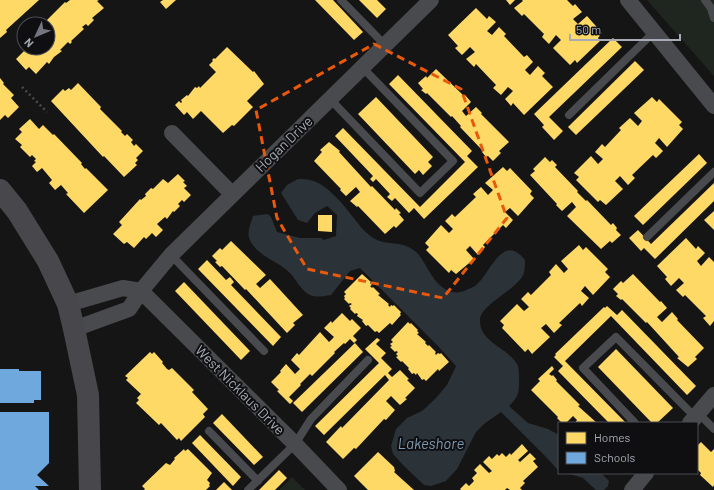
<svg xmlns="http://www.w3.org/2000/svg" width="714" height="490" font-family="Barlow,sans-serif">
  <style>
    .green { fill: #1f251f }
    .water { fill: #2b3238 }
    .homes { fill: #ffd966 }
    .schools { fill: #6fa8dc }
    .lines { fill: none; stroke-linecap: round; stroke-linejoin: round }
    .path { stroke: #4b4c50; stroke-width: 2.5; stroke-dasharray: 2 3; stroke-linecap: butt }
    .lane { stroke: #494a4e; stroke-width: 8 }
    .street { stroke: #494a4e; stroke-width: 16 }
    .secondary { stroke: #48484c; stroke-width: 22 }
    .marked { fill: none; stroke: #e8590c; stroke-width: 3; stroke-dasharray: 8 5; stroke-linejoin: round }
    .labels { text-anchor: middle; stroke-width: 4; stroke-linejoin: round; paint-order: stroke }
    .street-label { font-size: 14px; fill: #a6abb6; stroke: #0f0f11 }
    .water-label { font-size: 15px; font-style: italic; fill: #7e98b0; stroke: #0f0f11 }
  </style>
  <rect width="100%" height="100%" fill="#151515"/>
  <g class="green">
    <path d="M647,0H714V76Z"/>
    <path d="M292,477L305,490H279Z"/>
  </g>
  <g class="water">
    <path d="M298,179C302,179 307,179 310,180C326,183 344,205 353,217C359,225 366,234 375,239C388,246 401,240 415,251C424,258 430,278 442,287C448,292 456,294 464,291C467,289 472,288 475,286C490,275 502,231 525,260C525,264 525,271 523,275C516,290 480,305 480,320C479,343 510,348 518,366C519,370 519,377 519,381C519,386 519,392 517,396C515,400 512,403 509,406L528,423L548,429L559,435V471L545,456L501,412L484,424L476,432L457,469L446,481L431,486L424,485L404,466L393,454L391,446L396,429L407,418L422,411L435,399L447,385L456,366L437,345L360,268L350,271L331,295C324,296 317,298 310,295C301,291 296,279 290,273C278,261 257,256 250,240C246,232 251,224 253,216L268,214L271,217L277,232L300,238H321L324,240L336,236L337,215L327,206L315,213L307,223L298,220L281,193L287,185Z"/>
    <path d="M566,473H601L609,481L608,486L604,490H596L583,478Z"/>
  </g>
  <g class="homes">
    <path d="M0,0H39L6,30L7,32L0,38Z"/>
    <path d="M70,0H99L97,1L104,8L92,18L94,20L88,26L86,24L82,27L84,29L71,41L72,42L70,44L68,42L60,50L62,51L54,57L49,64L47,62L36,74L29,67L26,70L16,59L25,50L21,47L24,44V48H48V24H43L65,2L66,3Z"/>
    <path d="M163,0H176L166,9L160,2Z"/>
    <path d="M315,0H333L363,32L354,40Z"/>
    <path d="M359,0H377L386,9L377,18Z"/>
    <path d="M506,0H515L510,5Z"/>
    <path d="M522,0H567L573,6L575,4L582,12L573,19L578,24L587,16L602,33L598,38L600,41L577,63L575,60L570,65L553,48L561,40L556,35L549,44L542,37L544,34L524,14L522,16L514,8L523,1Z"/>
    <path d="M476,8L487,19L489,16L496,22L487,31L492,35L499,27L506,34L504,36L524,57L527,55L533,62L525,70L530,75L538,66L545,73L542,76L553,87L524,115L513,103L511,106L505,99L513,91L508,87L501,95L493,88L496,85L476,64L474,67L466,59L475,52L470,47L462,55L455,48L458,46L448,35Z"/>
    <path d="M613,38L622,47L549,117L563,131L554,140L542,127L544,125L534,114Z"/>
    <path d="M227,47L253,72L254,71L264,84L247,101L253,107L234,126L232,125L223,133L201,111L193,119L187,112L184,115L175,105L179,101L181,103L182,102L181,100L187,95L188,96L195,87L197,88L199,86L200,88L216,72L209,65L213,61L212,60L214,58L215,59Z"/>
    <path d="M635,61L644,70L576,135L568,127Z"/>
    <path d="M436,69L464,96L465,95L471,102L462,111L466,116L476,107L482,113L481,114L509,142L499,151L501,153L493,161L488,156L486,157L482,152L483,151L460,127L461,126L452,116L451,117L427,93L426,94L421,90L423,89L418,83L426,76L427,78Z"/>
    <path d="M398,75L472,151L467,156L478,167L424,219L414,208L409,213L395,198L392,201L387,197L390,194L376,179L373,182L370,179L373,176L335,136L343,128L420,207L465,162L389,84Z"/>
    <path d="M0,78L4,83L3,84L14,95L11,98L19,107L8,118L5,115L0,120Z"/>
    <path d="M78,83L101,107L100,109L122,131L121,132L125,136L127,134L133,140L131,142L134,146L136,144L143,151L136,158L138,160L135,163L137,165L124,177L104,156L103,157L51,101L63,89L65,91L69,88L71,90Z"/>
    <path d="M376,97L433,157L428,162L432,166L423,175L419,170L415,174L358,114Z"/>
    <path d="M652,97L657,102L659,99L682,122L679,125L683,129L667,147L659,138L655,143L663,151L656,158L653,155L632,175L635,178L628,185L620,176L615,181L623,189L606,205L600,200L598,202L576,180L579,177L574,173L591,156L598,164L603,159L595,152L602,144L605,147L621,130L619,128L630,118L638,126L642,121L634,113Z"/>
    <path d="M30,119L39,129L43,125L53,135L54,134L82,163L81,164L85,169L86,168L108,190L84,213L66,194L68,193L61,185L55,190L49,183L52,180L42,168L37,172L32,166L36,162L34,161L36,159L32,155L30,157L20,147L22,145L15,139L22,132L19,129Z"/>
    <path d="M329,142L340,151L339,152L371,187L372,186L395,210L396,208L401,213L399,214L404,220L396,228L394,226L385,234L358,206L357,207L350,201L360,192L356,187L346,196L340,190L341,189L314,161L322,152L320,150Z"/>
    <path d="M699,154L707,163L643,225L634,216Z"/>
    <path d="M545,157L550,162L552,160L557,165L555,167L578,191L577,192L586,201L587,200L611,225L613,223L617,228L616,230L621,235L612,243L610,241L601,249L567,216L576,207L572,202L562,211L556,205L557,204L530,175L535,171L533,169Z"/>
    <path d="M503,167L507,171L510,168L532,191L530,194L534,198L518,216L510,208L505,212L513,220L506,228L503,225L483,245L485,247L478,255L470,246L466,250L474,259L456,274L451,270L449,273L426,250L429,247L425,243L441,225L449,233L453,229L445,221L452,214L455,217L476,197L473,194L481,187L488,195L493,190L485,183Z"/>
    <path d="M178,174L185,181L183,182L187,186L184,188L191,195L184,202L182,200L178,204L180,206L174,212L173,211L167,219L165,217L157,224L163,230L156,237L152,233L146,239L144,237L134,248L127,242L124,244L113,234L122,225L119,222L140,199L141,200L146,196L145,194L151,188L153,189L163,179L168,183Z"/>
    <path d="M714,183V201L655,259L644,248L641,251L629,238L638,230L651,244Z"/>
    <path d="M714,211V230L704,220Z"/>
    <path d="M318,215H332V232L318,231Z"/>
    <path d="M686,238L696,249L698,246L705,253L697,261L701,266L709,257L714,262V321L710,326L703,318L706,316L685,295L683,297L676,290L684,283L679,278L671,286L665,279L667,277L657,266Z"/>
    <path d="M231,241L266,275L256,284L260,288L270,279L303,315L293,323L295,325L287,333L246,289L245,290L222,266L220,267L215,262L217,261L212,256L220,248L222,250Z"/>
    <path d="M579,245L583,250L586,247L608,269L605,272L610,277L593,295L585,286L581,291L589,298L582,306L580,303L559,323L562,325L554,333L546,324L541,328L550,337L532,354L528,349L525,352L502,328L504,325L500,321L517,304L524,311L529,307L521,299L528,292L531,295L551,275L549,272L556,264L564,273L568,269L561,261Z"/>
    <path d="M207,260L226,280L230,277L234,282L231,285L281,337L273,346L198,269Z"/>
    <path d="M362,274L371,282L370,283L372,285L370,286L372,288L373,287L380,294L378,295L389,304L388,305L390,307L391,305L393,306L394,305L401,312L400,314L401,315L392,325L390,323L379,333L377,331L375,332L368,325L366,326L362,321L363,320L357,316L358,314L356,313L355,314L350,309L351,308L349,306L352,304L350,303L349,304L344,299L345,298L344,296L346,294L344,292Z"/>
    <path d="M633,274L660,302L661,301L667,308L657,317L662,322L672,312L678,319L677,320L704,348L695,357L697,359L688,367L677,358L679,357L647,322L646,323L622,299L621,300L616,296L618,294L613,289L621,281L623,283Z"/>
    <path d="M184,282L250,351L241,360L175,291Z"/>
    <path d="M607,306L617,315L622,310L696,386L687,395L611,316L565,361L626,423H609L558,371L563,366L554,357L556,355L555,354L604,307L605,308Z"/>
    <path d="M342,313L350,321L352,319L361,328L353,336L357,340L354,343L350,339L345,344L344,343L334,352L335,353L312,376L310,374L300,384L301,385L289,397L293,401L290,404L277,391L279,390L271,382L281,372L280,371L286,364L295,374L300,369L291,360L297,353L299,355L320,332L329,342L334,337L324,328L331,321L332,323Z"/>
    <path d="M408,322L410,324L411,323L418,330L417,331L419,333L417,334L426,342L425,343L428,346L429,345L436,352L435,353L436,355L438,353L440,354L441,353L449,362L439,371L438,369L426,381L424,379L422,380L417,373L416,375L414,373L412,374L408,369L409,368L402,361L401,362L396,357L398,356L396,354L398,352L396,351L395,352L390,347L392,346L390,344L393,342L391,340Z"/>
    <path d="M377,338L380,340L376,344L386,353L381,358L392,369L388,373L392,377L400,370L409,379L407,380L415,388L405,398L407,399L400,405L391,396L386,401L395,410L386,420L384,419L356,449L354,448L343,459L326,442L341,426L342,428L389,380L385,375L324,435L315,426L379,363L365,349Z"/>
    <path d="M355,343L363,352L302,412L293,403Z"/>
    <path d="M616,349L673,408L657,423H652L598,367Z"/>
    <path d="M150,352L152,354L154,352L163,362L162,363L167,369L169,370L172,368L194,390L192,392L208,409L203,414L205,417L181,441L179,438L177,440L161,423L159,425L136,403L139,400L137,398L141,394L126,380L128,378L125,376Z"/>
    <path d="M552,366L554,369L549,374L552,376L553,375L557,380L556,381L580,405L578,406L597,423H575L577,420L573,416L566,423H562L557,418L558,417L531,390L540,381L538,379Z"/>
    <path d="M222,414L263,457L254,465L213,423Z"/>
    <path d="M200,435L241,477L233,486L192,443Z"/>
    <path d="M701,442L711,452L714,449V485L713,487L700,475L701,473L697,469V446Z"/>
    <path d="M522,444L528,451L518,460L520,462L530,453L536,459L533,461L538,467L523,481L525,483L520,488L522,490H510L507,488L505,490H461L460,489L466,483L469,486L474,481L472,478L477,473L474,470L480,464L489,473L492,471L483,462L489,456L492,459L497,454L499,456L502,453L506,457L510,453L511,455Z"/>
    <path d="M184,449L185,451L188,449L212,473L207,480L210,483L209,485L210,486L206,490H144L145,489L142,486L166,463L170,465L175,459L174,458Z"/>
    <path d="M378,452L394,467L395,471L394,472L414,490H368L354,476Z"/>
    <path d="M279,470L287,478L275,490H259Z"/>
    <path d="M224,482L232,490H216Z"/>
  </g>
  <g class="schools">
    <path d="M0,369H19V371H41V400H34V403H0Z"/>
    <path d="M0,412H49V463L37,475L49,486H35L39,490H0Z"/>
  </g>
  <g class="lines">
    <path class="path" d="M22,87L47,112"/>
    <g class="lane">
      <path d="M341,0L385,45"/>
      <path d="M705,0L711,8L714,18"/>
      <path d="M330,99L420,193L453,161L362,67"/>
      <path d="M569,115L654,32"/>
      <path d="M647,237L714,172"/>
      <path d="M171,255L264,351"/>
      <path d="M698,413L714,429"/>
      <path d="M635,423L583,368L616,337L695,417"/>
      <path d="M209,431L258,481"/>
      <path d="M248,490L295,444L311,419L368,360"/>
    </g>
    <g class="street">
      <path d="M628,0L714,106"/>
      <path d="M172,133L232,194"/>
      <path d="M141,291L295,444L339,490"/>
      <path d="M68,304L123,288L141,291"/>
      <path d="M74,329L129,309L141,291L171,255L431,0"/>
      <path d="M690,423L714,395"/>
      <path d="M632,490L646,473"/>
    </g>
    <path class="secondary" d="M0,190L17,211L48,261L68,304L74,329L88,395L90,490"/>
  </g>
  <path class="marked" d="M374,44L461,89L507,218L443,298L307,269L277,218L256,110Z"/>
  <g class="labels">
    <g class="street-label">
      <text transform="translate(284 144) rotate(-44)" y="5">Hogan Drive</text>
      <text transform="translate(240 390) rotate(45)" y="5">West Nicklaus Drive</text>
    </g>
    <g class="water-label">
      <text x="431" y="449">Lakeshore</text>
    </g>
  </g>
  <rect x="558" y="422" width="140" height="52" fill="#0f0f11" stroke="#4b4d53"/>
  <rect x="566" y="432" width="20" height="12" fill="#ffd966" stroke="#4b4d53"/>
  <text x="594" y="442" font-size="12" fill="#a6abb6">Homes</text>
  <rect x="566" y="452" width="20" height="12" fill="#6fa8dc" stroke="#4b4d53"/>
  <text x="594" y="462" font-size="12" fill="#a6abb6">Schools</text>
  <g transform="translate(36 36) rotate(226)"><circle r="19" fill="#0f0f11" stroke="#4b4d53"/>
  <path d="M0-3L7 15L0 10L-7 15Z" fill="#73767e"/>
  <text y="-6" font-size="11" font-weight="bold" text-anchor="middle" fill="#a6abb6">N</text>
  </g>
  <path d="M570 34v6h110v-6" fill="none" stroke="#a6abb6" stroke-width="2"/>
  <text x="576" y="34" font-size="12" fill="#a6abb6" stroke="#0f0f11" stroke-width="3" paint-order="stroke">50 m</text>
</svg>
